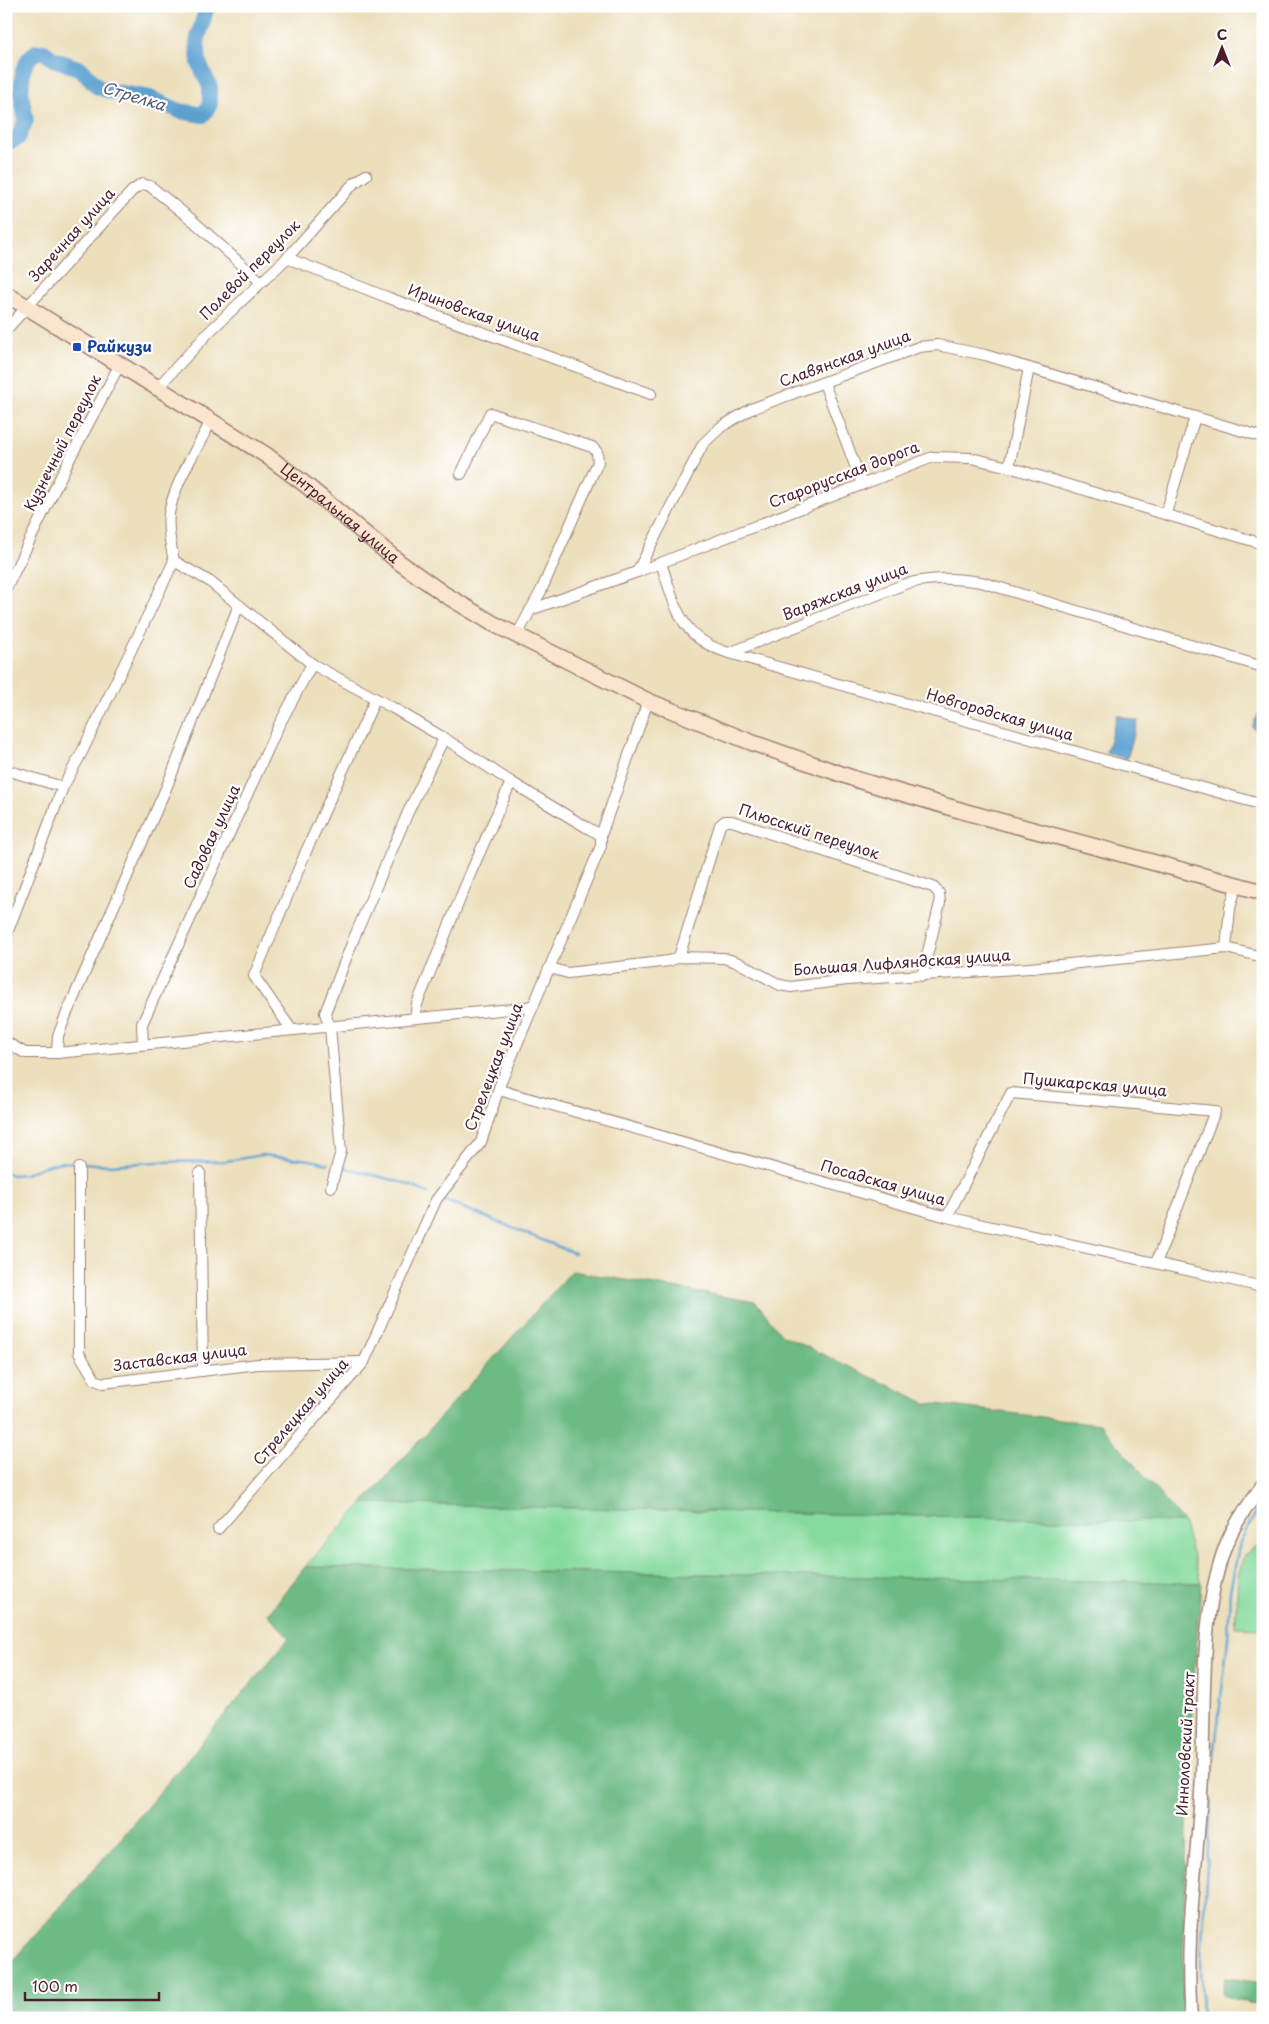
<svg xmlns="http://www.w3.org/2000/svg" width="1269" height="2024" font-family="'Playpen Sans',sans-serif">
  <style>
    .green { fill: #85da9d; stroke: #687c64 }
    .forest { fill: #6cba84; stroke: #5b6c58 }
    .water { fill: #5ba0d0; stroke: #52607e }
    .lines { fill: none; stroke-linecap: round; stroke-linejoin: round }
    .stream { stroke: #5ba0d0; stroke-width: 2.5 }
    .river { stroke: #5ba0d0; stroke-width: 16 }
    .minor-casing { stroke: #9b7f74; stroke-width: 12 }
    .tertiary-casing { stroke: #9b7f74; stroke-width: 15 }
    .secondary-casing { stroke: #9b7f74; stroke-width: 18 }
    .minor { stroke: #fff; stroke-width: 10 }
    .tertiary { stroke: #fff; stroke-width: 12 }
    .secondary { stroke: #fbe5cf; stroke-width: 15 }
    .transit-dot { fill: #1a4fb4; stroke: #fff; stroke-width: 2 }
    .labels { text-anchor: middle; stroke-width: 4.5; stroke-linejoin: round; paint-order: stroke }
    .street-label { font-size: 15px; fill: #4a1f2b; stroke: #fff }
    .transit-label { font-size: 15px; font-weight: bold; fill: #164399; stroke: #fff; text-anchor: start }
    .water-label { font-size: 16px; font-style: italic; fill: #525975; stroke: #fff }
  </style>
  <rect width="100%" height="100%" fill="#fff"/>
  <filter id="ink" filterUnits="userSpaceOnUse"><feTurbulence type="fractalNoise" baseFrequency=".02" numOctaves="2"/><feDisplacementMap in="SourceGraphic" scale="10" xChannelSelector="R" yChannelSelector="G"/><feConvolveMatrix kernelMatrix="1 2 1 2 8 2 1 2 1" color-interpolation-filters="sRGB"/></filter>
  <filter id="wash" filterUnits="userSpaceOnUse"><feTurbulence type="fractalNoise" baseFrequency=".0096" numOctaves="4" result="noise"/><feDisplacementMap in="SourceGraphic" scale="20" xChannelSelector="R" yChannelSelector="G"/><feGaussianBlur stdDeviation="1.12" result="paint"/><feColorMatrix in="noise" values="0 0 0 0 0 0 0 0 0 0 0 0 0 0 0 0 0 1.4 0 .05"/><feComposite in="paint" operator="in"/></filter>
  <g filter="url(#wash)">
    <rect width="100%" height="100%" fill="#ecdfbc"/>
    <g class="green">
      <path d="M363,1503L1183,1522L1201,1583L305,1567Z"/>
      <path d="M1263,1541V1628L1235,1627L1238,1576L1244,1555Z"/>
    </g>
    <g class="forest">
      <path d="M572,1271L756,1302L782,1335L926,1403L1100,1424L1183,1522L363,1503Z"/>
      <path d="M305,1567L1201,1583L1193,1691L1185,1879L1182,2018H6V1968L118,1842L289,1638L268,1614Z"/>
      <path d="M1225,1978L1263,1983V2004L1249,2003L1222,1995Z"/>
    </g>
    <g class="water">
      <path d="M1263,704V733L1253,728V725Z"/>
      <path d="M1117,715L1138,721L1127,759L1106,753Z"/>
    </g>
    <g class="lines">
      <g class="stream">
        <path d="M342,1167L404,1183L428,1193"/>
        <path d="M6,1172L12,1175L25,1174L42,1167L61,1162L111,1165L156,1162L227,1161L262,1155L310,1160L328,1164"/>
        <path d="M446,1201L574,1253"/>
        <path d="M1211,1782L1228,1639L1230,1591L1240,1542L1263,1499"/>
        <path d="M1202,2018L1201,1959L1211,1801"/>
      </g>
      <path class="river" d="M6,143L18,138L26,120L21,94L23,70L29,58L36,52H44L53,59L81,69L98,87L109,91L150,98L180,111L203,115L210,104V87L199,63L197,42L207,6"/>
    </g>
  </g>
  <g filter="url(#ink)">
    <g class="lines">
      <g class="minor-casing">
        <g id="minor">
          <path d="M287,258L389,298L651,394"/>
          <path d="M6,330L132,191L142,184L150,186L191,219L261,282"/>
          <path d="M824,383L862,484"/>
          <path d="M157,388L210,331L287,258L353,184L366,175"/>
          <path d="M211,421C197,449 174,483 169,514C167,529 171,546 174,561L209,581L312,664L393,708L444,738L511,782L586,827L601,835"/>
          <path d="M1009,467L1029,368"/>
          <path d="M461,474L490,413L592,447L597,452L598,462L541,591L517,635"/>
          <path d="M1166,513L1195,417"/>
          <path d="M661,563C676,607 679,638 729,653L905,584C935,577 950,578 981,582L1263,667"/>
          <path d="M637,572L703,444L721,427L751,409L919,347L937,345L985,355L1263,437"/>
          <path d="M6,589L67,464L120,364"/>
          <path d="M530,610L637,572L933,457L971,458L1009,467L1263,544"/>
          <path d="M729,653L1263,805"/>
          <path d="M6,770L63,787"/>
          <path d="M6,936L63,787L81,754L174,561"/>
          <path d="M1226,948L1230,908L1237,884"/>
          <path d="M679,957L720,825L725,821H732L933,887L939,893L940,903L922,976"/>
          <path d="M550,968L568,973L669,961L679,957L724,958L739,963L780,985L791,987L847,980L1030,968L1226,948L1263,957"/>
          <path d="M415,1018L417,1004L471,872L511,782"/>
          <path d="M291,1029L254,976L307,849L375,700"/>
          <path d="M6,1042L25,1053H57L522,1008L534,1005"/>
          <path d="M143,1044L142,1024L279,725L312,664"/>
          <path d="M57,1053L58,1036L66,1015L167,786L239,605"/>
          <path d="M499,1090L947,1217L1263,1287"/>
          <path d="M79,1168V1353L95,1380L103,1383L258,1364L364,1362"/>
          <path d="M200,1173L203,1371"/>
          <path d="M331,1187L341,1151L330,1027L325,1013L354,938L409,810L444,738"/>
          <path d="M947,1217L1011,1093L1215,1111L1156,1263"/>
          <path d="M218,1529L364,1362L436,1200L481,1142L501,1082L601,846V835L648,701"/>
        </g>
      </g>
      <g class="tertiary-casing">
        <path id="tertiary" d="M1191,2018C1185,1943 1196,1869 1201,1794C1206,1717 1198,1630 1222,1556C1230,1529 1247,1507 1263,1484"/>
      </g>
      <g class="secondary-casing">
        <g id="secondary">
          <path id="s1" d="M6,294L266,455L306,485L399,562L444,594L492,623L648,701L753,743L858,780L966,812L1263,892"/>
        </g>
      </g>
      <use href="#minor" class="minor"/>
      <use href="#tertiary" class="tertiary"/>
      <use href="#secondary" class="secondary"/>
    </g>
  </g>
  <rect class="transit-dot" x="72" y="342" width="10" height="10" rx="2.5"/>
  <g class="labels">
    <g class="street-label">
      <text transform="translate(72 235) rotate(-48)" y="5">Заречная улица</text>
      <text transform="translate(250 270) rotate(-45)" y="5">Полевой переулок</text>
      <text transform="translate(474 313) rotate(20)" y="5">Ириновская улица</text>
      <text transform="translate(845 359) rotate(-20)" y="5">Славянская улица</text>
      <text transform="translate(63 443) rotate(-63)" y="5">Кузнечный переулок</text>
      <text transform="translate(844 475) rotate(-21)" y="5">Старорусская дорога</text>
      <text dy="5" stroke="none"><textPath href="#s1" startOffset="400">Центральная улица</textPath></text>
      <text transform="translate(845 592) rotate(-21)" y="5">Варяжская улица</text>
      <text transform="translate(1000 715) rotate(16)" y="5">Новгородская улица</text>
      <text transform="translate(809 832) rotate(18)" y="5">Плюсский переулок</text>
      <text transform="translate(212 837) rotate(-65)" y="5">Садовая улица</text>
      <text transform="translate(902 963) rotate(-4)" y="5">Большая Лифляндская улица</text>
      <text transform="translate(494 1067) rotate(-69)" y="5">Стрелецкая улица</text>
      <text transform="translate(1095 1085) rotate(5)" y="5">Пушкарская улица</text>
      <text transform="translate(883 1183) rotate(16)" y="5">Посадская улица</text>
      <text transform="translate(180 1358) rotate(-7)" y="5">Заставская улица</text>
      <text transform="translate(301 1412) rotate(-49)" y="5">Стрелецкая улица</text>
      <text transform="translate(1186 1744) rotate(-87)" y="5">Инноловский тракт</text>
    </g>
    <g class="transit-label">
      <text x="87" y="352">Райкузи</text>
    </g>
    <g class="water-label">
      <text transform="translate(134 96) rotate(17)" y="6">Стрелка</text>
    </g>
  </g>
  <rect width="1269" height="2024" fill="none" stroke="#fff" stroke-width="25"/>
  <g transform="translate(1222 48)" stroke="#ffffff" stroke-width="4" paint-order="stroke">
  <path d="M0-4L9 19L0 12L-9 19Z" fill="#4a1f2b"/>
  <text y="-8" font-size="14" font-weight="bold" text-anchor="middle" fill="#4a1f2b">С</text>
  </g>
  <path d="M25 1992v8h134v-8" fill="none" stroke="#4a1f2b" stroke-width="2.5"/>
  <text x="32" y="1992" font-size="15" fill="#4a1f2b" stroke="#ffffff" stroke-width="4" paint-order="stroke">100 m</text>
</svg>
